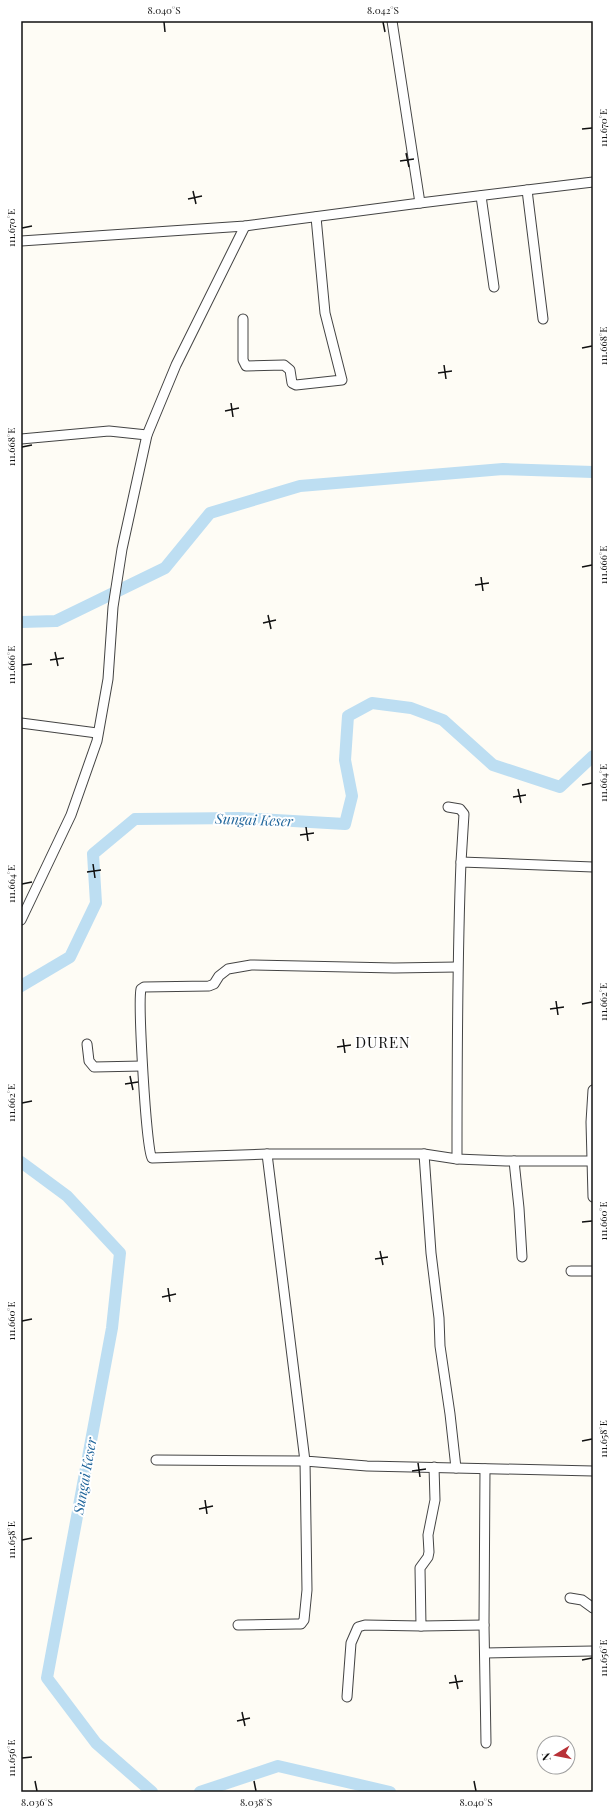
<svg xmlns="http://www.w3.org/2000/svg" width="614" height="1813" font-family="'Playfair Display',serif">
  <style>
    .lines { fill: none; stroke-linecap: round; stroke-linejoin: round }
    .river { stroke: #bddef2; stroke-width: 12 }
    .minor-casing { stroke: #444; stroke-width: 11 }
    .minor { stroke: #fff; stroke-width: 9 }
    .ticks { fill: none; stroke: #111; stroke-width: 1.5 }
    .labels { text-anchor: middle; stroke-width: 4; stroke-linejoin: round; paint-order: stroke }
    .water-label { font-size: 14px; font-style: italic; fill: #21669b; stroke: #fff }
    .quarter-label { font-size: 15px; letter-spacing: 1px; fill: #111; stroke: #fff }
    .neatline { fill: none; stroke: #111; stroke-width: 1.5 }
    .ticks-label { font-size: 10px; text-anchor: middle; fill: #111 }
  </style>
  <rect width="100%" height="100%" fill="#fefcf5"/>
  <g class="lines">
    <g class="river">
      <path d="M21,622L56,621L165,568L210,513L300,486L503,469L593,472"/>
      <path d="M21,986L70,957L96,903L93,854L135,819L240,818L345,824L352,796L345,760L348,716L372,703L411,708L443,720L493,765L560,787L593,756"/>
      <path d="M21,1162L67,1196L120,1253L112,1328L47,1678L96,1743L152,1792"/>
      <path d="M200,1792L278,1766L390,1792"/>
    </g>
    <g class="minor-casing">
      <g id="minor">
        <path d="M392,21L420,203"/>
        <path d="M527,190L543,319"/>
        <path d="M481,196L494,287"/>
        <path d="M21,241L245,226L420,203L593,182"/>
        <path d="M243,319V360L246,366L284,365L290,370L292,383L296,385L342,380L325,313L316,217"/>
        <path d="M21,439L109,431L147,435"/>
        <path d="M21,723L97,733"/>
        <path d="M448,807L460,809L464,814L461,862"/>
        <path d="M593,867L461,862C457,961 457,1060 457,1159L506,1161H593"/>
        <path d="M21,920L71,815L97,741L108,679L113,607L122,549L147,435L176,365L245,226"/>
        <path d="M457,967L394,968L251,965L228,969L219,976L214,984L209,986L144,987L141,989C138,1003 146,1150 152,1158L267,1154H424L457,1159"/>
        <path d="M87,1044L89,1061L94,1067L142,1066"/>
        <path d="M593,1090L591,1122L593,1197"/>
        <path d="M267,1154L305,1461L367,1466L593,1471"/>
        <path d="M424,1154L431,1253L439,1318L440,1346L450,1414L456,1468"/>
        <path d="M514,1161L519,1208L522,1257"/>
        <path d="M571,1271H593"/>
        <path d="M156,1460L305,1461L307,1590L304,1620L301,1624H296L238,1625"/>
        <path d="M434,1467L435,1500L428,1535L429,1552L428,1557L420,1568L421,1626L484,1625"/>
        <path d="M485,1469L484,1625L486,1743"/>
        <path d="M570,1598L582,1600L593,1608"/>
        <path d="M485,1653L593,1651"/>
        <path d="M347,1697L351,1643L358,1627L365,1625L421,1626"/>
      </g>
    </g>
    <use href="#minor" class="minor"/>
  </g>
  <path class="ticks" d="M164,22L165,32M383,22L385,32M582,129L592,128M406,153L409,167M400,161L414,159M193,191L196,204M188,199L202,196M22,228L32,226M582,348L592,346M444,365L446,379M438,373L452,371M231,403L233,417M225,411L239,408M22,447L32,445M582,567L592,565M481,577L483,591M475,585L489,583M268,615L271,629M263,623L276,620M55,652L58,666M50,660L64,658M22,665L32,664M582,785L592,783M518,789L521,803M513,797L526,795M306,827L308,841M300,835L314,833M93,864L95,878M87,872L101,870M22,884L32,882M556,1001L558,1015M582,1004L592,1002M550,1009L564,1007M343,1039L345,1053M337,1047L351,1045M130,1076L133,1090M125,1084L138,1082M22,1103L32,1101M582,1222L592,1221M380,1251L383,1265M375,1259L388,1257M168,1288L170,1302M162,1297L176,1294M22,1321L32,1319M582,1441L592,1439M418,1463L420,1477M412,1471L426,1469M205,1500L207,1514M199,1509L213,1506M22,1540L32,1538M582,1660L592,1658M455,1675L458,1689M449,1683L463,1681M242,1712L245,1726M237,1721L250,1718M22,1758L32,1757M35,1781L37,1791M254,1781L256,1791M474,1781L476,1791"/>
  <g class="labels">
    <g class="water-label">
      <text transform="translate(254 820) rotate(2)" y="5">Sungai Keser</text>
      <text transform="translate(85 1476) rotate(-80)" y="5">Sungai Keser</text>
    </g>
    <g class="quarter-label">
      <text x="383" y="1048">DUREN</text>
    </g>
  </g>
  <rect width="614" height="1813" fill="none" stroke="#ffffff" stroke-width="44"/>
  <g transform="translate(556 1755) rotate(260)"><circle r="19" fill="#ffffff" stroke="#a0a0a0"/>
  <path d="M0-3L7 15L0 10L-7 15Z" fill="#b83137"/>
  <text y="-6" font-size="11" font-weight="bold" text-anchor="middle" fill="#111111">N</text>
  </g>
  <rect x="22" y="22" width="570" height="1769" class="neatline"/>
  <g class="ticks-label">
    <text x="164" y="14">8.040°S</text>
    <text x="383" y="14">8.042°S</text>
    <text transform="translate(603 128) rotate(-90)" y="4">111.670°E</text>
    <text transform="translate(11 228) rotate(-90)" y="4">111.670°E</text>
    <text transform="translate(603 346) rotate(-90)" y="4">111.668°E</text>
    <text transform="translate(11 447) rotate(-90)" y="4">111.668°E</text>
    <text transform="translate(603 565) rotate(-90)" y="4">111.666°E</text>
    <text transform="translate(11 665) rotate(-90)" y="4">111.666°E</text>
    <text transform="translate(603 783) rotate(-90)" y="4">111.664°E</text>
    <text transform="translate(11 884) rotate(-90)" y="4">111.664°E</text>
    <text transform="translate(603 1002) rotate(-90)" y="4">111.662°E</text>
    <text transform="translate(11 1103) rotate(-90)" y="4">111.662°E</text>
    <text transform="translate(603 1221) rotate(-90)" y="4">111.660°E</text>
    <text transform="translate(11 1321) rotate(-90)" y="4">111.660°E</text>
    <text transform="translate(603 1439) rotate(-90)" y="4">111.658°E</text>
    <text transform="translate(11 1540) rotate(-90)" y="4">111.658°E</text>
    <text transform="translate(603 1658) rotate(-90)" y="4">111.656°E</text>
    <text transform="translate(11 1758) rotate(-90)" y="4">111.656°E</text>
    <text x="37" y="1806">8.036°S</text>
    <text x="256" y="1806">8.038°S</text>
    <text x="476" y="1806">8.040°S</text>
  </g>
</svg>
